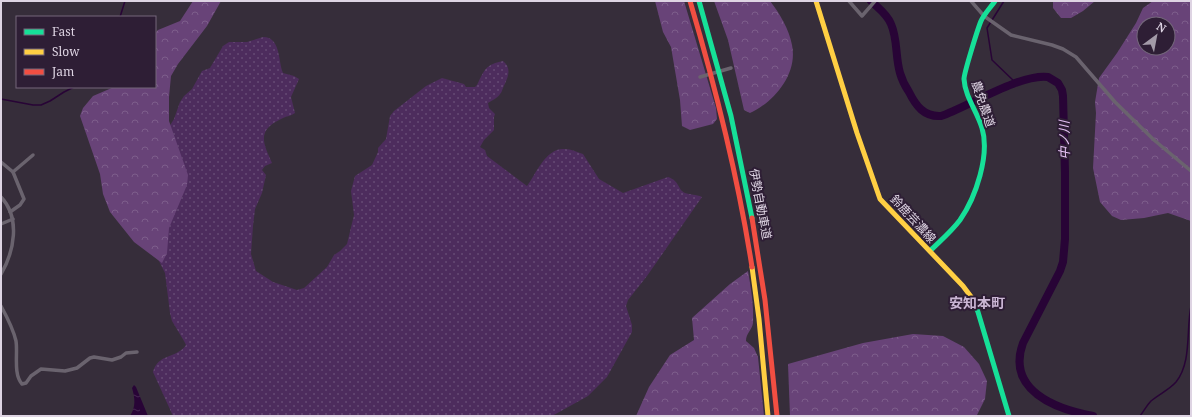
<svg xmlns="http://www.w3.org/2000/svg" width="1192" height="417" font-family="'Noto Serif','Noto Sans JP',serif">
  <style>
    .grass { fill: url(#grass-dots) }
    .forest { fill: url(#forest-crowns); fill-rule: evenodd }
    .water { fill: url(#water-ripples) }
    .lines { fill: none; stroke-linecap: round; stroke-linejoin: round }
    .stream { stroke: #280436; stroke-width: 1.5 }
    .river { stroke: #280436; stroke-width: 8 }
    .street { stroke: #6a636e; stroke-width: 3.5 }
    .fast { stroke: #16e098; stroke-width: 5 }
    .slow { stroke: #ffcf43; stroke-width: 5 }
    .jam { stroke: #f24e42; stroke-width: 5 }
    .labels { text-anchor: middle; stroke-width: 4; stroke-linejoin: round; paint-order: stroke }
    .street-label { font-size: 12px; fill: #ded4e3; stroke: #2e1e35 }
    .water-label { font-size: 13px; font-style: italic; fill: #e5c2f5; stroke: #2e1e35 }
    .quarter-label { font-size: 14px; font-weight: bold; fill: #cab6d4; stroke: #2e1e35 }
  </style>
  <defs>
    <pattern id="grass-dots" width="8" height="8" patternUnits="userSpaceOnUse"><rect width="8" height="8" fill="#4d2c5d"/><path d="M2 2h.1M6 6h.1" fill="none" stroke="#664a74" stroke-width="1.8" stroke-linecap="round"/></pattern>
    <pattern id="forest-crowns" width="20" height="18" patternUnits="userSpaceOnUse"><rect width="20" height="18" fill="#684378"/><path d="M2 6a3 3 0 1 1 6 0M12 15a3 3 0 1 1 6 0" fill="none" stroke="#7d5d8b"/></pattern>
    <pattern id="water-ripples" width="26" height="14" patternUnits="userSpaceOnUse"><rect width="26" height="14" fill="#280436"/><path d="M2 4q2-2 4 0t4 0M15 11q2-2 4 0t4 0" fill="none" stroke="#472853"/></pattern>
  </defs>
  <rect width="100%" height="100%" fill="#362d3a"/>
  <path class="grass" d="M263,37C281,37 278,61 283,73L294,76L299,79L291,97L295,113C291,116 287,116 283,118C257,130 262,141 272,163L265,166L262,170L266,175L262,193L255,209L253,226L251,254L256,271L273,282L297,290L304,288L327,267L334,255L340,251L347,244L354,215L351,191L355,176L372,165L378,152V148L386,139L390,116L394,111L426,86L442,78L464,84L466,87H475L477,85C485,69 485,65 503,61C513,69 507,79 503,88C502,90 502,92 500,94C498,98 491,101 488,103L489,108L495,114L494,117V130L484,140L480,147L485,150L487,156L527,186C536,174 546,147 565,149C571,149 577,152 583,154L599,179L623,193L668,177C680,181 677,189 685,193C690,195 696,194 702,197L647,276L628,300L626,306L632,325V332L607,377L588,396L552,416H173L153,372C158,353 176,359 186,345L184,341L172,321L170,313L165,273L157,257L164,135L174,119L180,102L184,96L192,89L202,71L210,68L223,46L229,42H247Z"/>
  <g class="forest">
    <path d="M193,1H221L207,26L178,64L171,76L169,97V121L188,175L187,185L169,228L167,253L162,263L134,242L110,212L103,194L100,174L80,116L83,108L93,96L114,87H155V33L158,30L180,21Z"/>
    <path d="M655,1H684L716,108L717,119L713,124L690,130L682,126L680,100L671,47L663,32Z"/>
    <path d="M714,1H770C780,14 789,29 792,45C798,74 774,102 750,113L744,110L728,40Z"/>
    <path d="M1053,1H1095L1083,11L1071,18H1061L1053,8Z"/>
    <path d="M1153,1H1191V221L1168,213L1144,218L1121,220L1112,216L1100,202L1093,168L1096,113L1095,102L1099,78L1117,53L1136,23L1143,8ZM1144,24H1168V48H1144Z"/>
    <path d="M748,271C751,288 754,306 753,323C752,330 746,333 746,341L754,348L758,357L764,416H636L649,387L670,355L694,340L692,318L730,284Z"/>
    <path d="M913,334L943,336L964,347L979,364L987,381L985,399L977,415L975,416H790L788,364L863,343Z"/>
  </g>
  <path class="water" d="M134,385L136,387L148,416H130C136,407 135,398 132,388Z"/>
  <g class="lines">
    <g class="stream">
      <path d="M1004,1L987,28L992,60L1016,83"/>
      <path d="M120,17L125,1"/>
      <path d="M1,99L33,105H41L50,101L64,92L74,87"/>
      <path d="M1140,416C1144,411 1147,405 1151,401C1159,394 1169,390 1176,382C1192,362 1186,330 1191,306"/>
    </g>
    <path class="river" d="M871,1C878,8 887,14 891,24C898,40 895,56 900,73C902,80 905,86 909,92C916,106 924,117 941,116C967,107 1022,73 1048,77L1058,83L1062,90L1063,96L1065,172V239L1063,262L1060,271L1023,343C1006,390 1055,409 1093,416"/>
    <g class="street">
      <path d="M849,1L862,16L875,1"/>
      <path d="M971,1L984,16L1011,35L1052,45L1063,49L1076,57L1115,102L1154,140L1191,171"/>
      <path d="M700,77L731,68"/>
      <path d="M1,162L13,172L24,199L20,205L10,212"/>
      <path d="M13,172L33,155"/>
      <path d="M1,197C21,218 14,252 1,274"/>
      <path d="M1,224L13,219"/>
      <path d="M1,306C7,317 13,328 16,341C18,353 13,374 22,384L26,383L31,376L41,369L65,371L77,368L90,358L94,357L112,360L121,357L126,353L137,352"/>
    </g>
    <g class="fast">
      <path d="M699,1L731,116L752,218"/>
      <path d="M930,251C940,241 951,232 960,220C976,197 990,155 982,128C977,111 965,97 964,79C964,73 978,28 981,21C984,14 991,7 995,1"/>
      <path d="M972,298L978,312L1009,416"/>
    </g>
    <g class="slow">
      <path d="M816,1L857,133L880,199L963,286L972,298"/>
      <path d="M752,267L759,319L768,416"/>
    </g>
    <g class="jam">
      <path d="M690,1C716,89 738,177 752,267"/>
      <path d="M752,218L765,300L777,416"/>
    </g>
  </g>
  <g class="labels">
    <g class="street-label">
      <text transform="translate(983 104) rotate(71)" y="4">農免農道</text>
      <text transform="translate(760 204) rotate(79)" y="4">伊勢自動車道</text>
      <text transform="translate(913 219) rotate(47)" y="4">鈴鹿芸濃線</text>
    </g>
    <g class="water-label">
      <text transform="translate(1064 140) rotate(-91)" y="5">中ノ川</text>
    </g>
    <g class="quarter-label">
      <text x="977" y="308">安知本町</text>
    </g>
  </g>
  <rect width="1192" height="417" fill="none" stroke="#ded4e3" stroke-width="4"/>
  <rect x="16" y="16" width="140" height="72" fill="#2e1e35" stroke="#74677b"/>
  <rect x="24" y="29" width="20" height="6" fill="#16e098" stroke="#74677b"/>
  <text x="52" y="36" font-size="12" fill="#ded4e3">Fast</text>
  <rect x="24" y="49" width="20" height="6" fill="#ffcf43" stroke="#74677b"/>
  <text x="52" y="56" font-size="12" fill="#ded4e3">Slow</text>
  <rect x="24" y="69" width="20" height="6" fill="#f24e42" stroke="#74677b"/>
  <text x="52" y="76" font-size="12" fill="#ded4e3">Jam</text>
  <g transform="translate(1156 36) rotate(32)"><circle r="19" fill="#2e1e35" stroke="#74677b"/>
  <path d="M0-3L7 15L0 10L-7 15Z" fill="#a39aa8"/>
  <text y="-6" font-size="11" font-weight="bold" text-anchor="middle" fill="#ded4e3">N</text>
  </g>
</svg>
